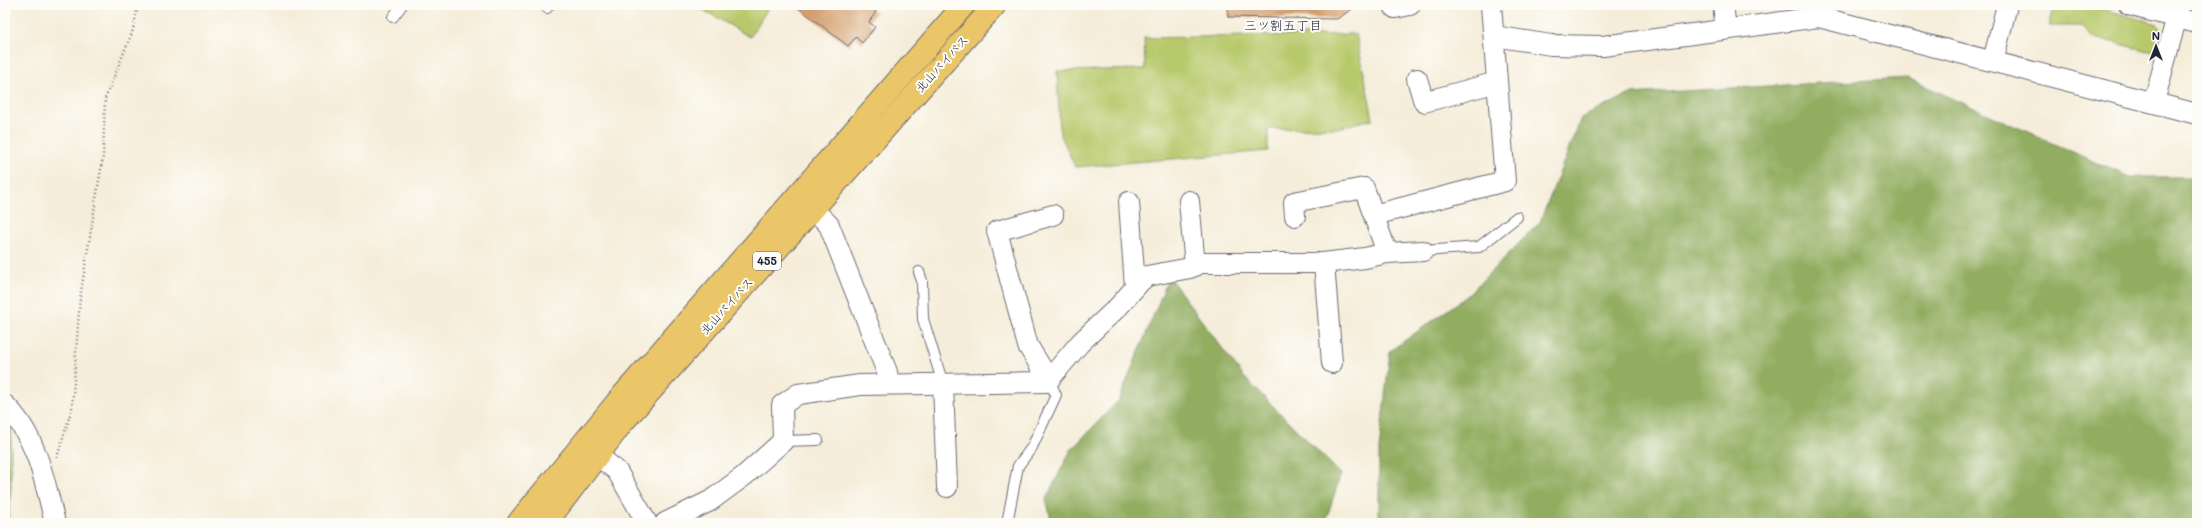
<svg xmlns="http://www.w3.org/2000/svg" width="2202" height="528" font-family="Mali,'Klee One',sans-serif">
  <style>
    .green { fill: #b8c96c; stroke: #6d7654 }
    .forest { fill: #92ad60; stroke: #5a684e }
    .building { fill: #d39e6d }
    .lines { fill: none; stroke-linecap: round; stroke-linejoin: round }
    .service-casing { stroke: #6c6972; stroke-width: 12 }
    .minor-casing { stroke: #6c6972; stroke-width: 22 }
    .trunk-casing { stroke: #6c6972; stroke-width: 24 }
    .path { stroke: #6c6972; stroke-width: 2.5; stroke-dasharray: 1 3; stroke-linecap: butt }
    .service { stroke: #fff; stroke-width: 10 }
    .minor { stroke: #fff; stroke-width: 20 }
    .trunk { stroke: #eac669; stroke-width: 22 }
    .labels { text-anchor: middle; stroke-width: 4; stroke-linejoin: round; paint-order: stroke }
    .shield { fill: #fdfcf7; stroke: #646373; stroke-width: 1 }
    .shield-label { font-size: 11px; font-weight: bold; fill: #22223b }
    .street-label { font-size: 12px; fill: #22223b; stroke: #fdfcf7 }
    .neighbourhood-label { font-size: 13px; fill: #22223b; stroke: #fdfcf7 }
  </style>
  <rect width="100%" height="100%" fill="#fdfcf7"/>
  <filter id="ink" filterUnits="userSpaceOnUse"><feTurbulence type="fractalNoise" baseFrequency=".025" numOctaves="2"/><feDisplacementMap in="SourceGraphic" scale="8" xChannelSelector="R" yChannelSelector="G"/><feConvolveMatrix kernelMatrix="1 2 1 2 8 2 1 2 1" color-interpolation-filters="sRGB"/></filter>
  <filter id="wash" filterUnits="userSpaceOnUse"><feTurbulence type="fractalNoise" baseFrequency=".012" numOctaves="4" result="noise"/><feDisplacementMap in="SourceGraphic" scale="16" xChannelSelector="R" yChannelSelector="G"/><feGaussianBlur stdDeviation="0.9" result="paint"/><feColorMatrix in="noise" values="0 0 0 0 0 0 0 0 0 0 0 0 0 0 0 0 0 1.4 0 .05"/><feComposite in="paint" operator="in"/></filter>
  <g filter="url(#wash)">
    <rect width="100%" height="100%" fill="#f5edd9"/>
    <g class="green">
      <path d="M695,5H770L750,37Z"/>
      <path d="M2055,5H2088L2158,24L2163,32L2157,53L2092,37L2081,26H2049Z"/>
      <path d="M1356,34L1373,119L1337,128L1268,129V151L1075,167L1060,133L1057,71L1145,69L1144,38Z"/>
    </g>
    <g class="forest">
      <path d="M1907,78L2129,177H2197V523H1379V450L1390,351L1467,296L1540,222L1581,118L1630,94Z"/>
      <path d="M1169,277L1243,376L1341,474L1325,523H1052L1046,499L1071,450L1119,400Z"/>
      <path d="M11,426V488L8,523H5V434Z"/>
    </g>
    <g id="blocks">
      <g class="building">
        <path d="M795,5H867L876,12L869,22L875,27L862,43L856,37L848,46Z"/>
        <path d="M1228,5H1358L1337,19L1228,17Z"/>
      </g>
    </g>
  </g>
  <g filter="url(#ink)">
    <use href="#blocks" fill-opacity="0" stroke="#6c6972" stroke-width="1"/>
    <g class="lines">
      <g class="service-casing">
        <g id="service">
          <path d="M547,8L549,5"/>
          <path d="M393,17L402,5"/>
          <path d="M1423,251L1479,247L1517,217"/>
          <path d="M919,272L922,281L923,319L943,384"/>
          <path d="M783,441L818,440"/>
          <path d="M1007,523L1018,466L1032,447L1056,395L1049,380"/>
        </g>
      </g>
      <g class="minor-casing">
        <g id="minor">
          <path d="M1723,5L1726,29"/>
          <path d="M2129,5L2197,23"/>
          <path d="M1395,8L1410,5"/>
          <path d="M1494,36L1551,45L1603,46L1819,17L2197,114"/>
          <path d="M1993,61L2007,5"/>
          <path d="M1417,79L1424,102L1497,82"/>
          <path d="M2154,102L2180,5"/>
          <path d="M1189,201L1195,266"/>
          <path d="M1129,202L1135,287"/>
          <path d="M813,209L829,225L887,372L889,383"/>
          <path d="M1374,215L1505,181L1491,5"/>
          <path d="M1295,216L1294,202L1364,188L1387,253"/>
          <path d="M1324,263L1332,363"/>
          <path d="M1049,380L1028,346L997,231L1053,215"/>
          <path d="M943,384L947,487"/>
          <path d="M5,405C37,436 45,482 55,523"/>
          <path d="M597,455L617,471L647,523"/>
          <path d="M665,523L710,501L744,476L783,441L782,405L798,394L860,385L1047,382L1080,343L1119,306L1140,282L1147,276L1190,268L1201,263H1323L1365,258L1387,253L1423,251"/>
        </g>
      </g>
      <g class="trunk-casing">
        <g id="trunk">
          <path d="M518,523L617,402L964,5"/>
          <path d="M546,523L623,422L995,5"/>
        </g>
      </g>
      <path class="path" d="M57,458L72,408L80,298L103,156L105,99L133,30L138,5"/>
      <use href="#service" class="service"/>
      <use href="#minor" class="minor"/>
      <use href="#trunk" class="trunk"/>
    </g>
  </g>
  <g class="labels">
    <rect class="shield" x="753" y="252" width="28" height="18" rx="3"/>
    <g class="shield-label">
      <text x="767" y="265">455</text>
    </g>
    <g class="street-label">
      <text transform="translate(942 64) rotate(-48)" y="4">北山バイパス</text>
      <text transform="translate(727 306) rotate(-48)" y="4">北山バイパス</text>
    </g>
    <g class="neighbourhood-label">
      <text x="1283" y="30">三ツ割五丁目</text>
    </g>
  </g>
  <rect width="2202" height="528" fill="none" stroke="#fdfcf7" stroke-width="20"/>
  <g transform="translate(2156 46)" stroke="#fdfcf7" stroke-width="3" paint-order="stroke">
  <path d="M0-3L7 15L0 10L-7 15Z" fill="#22223b"/>
  <text y="-6" font-size="11" font-weight="bold" text-anchor="middle" fill="#22223b">N</text>
  </g>
</svg>
